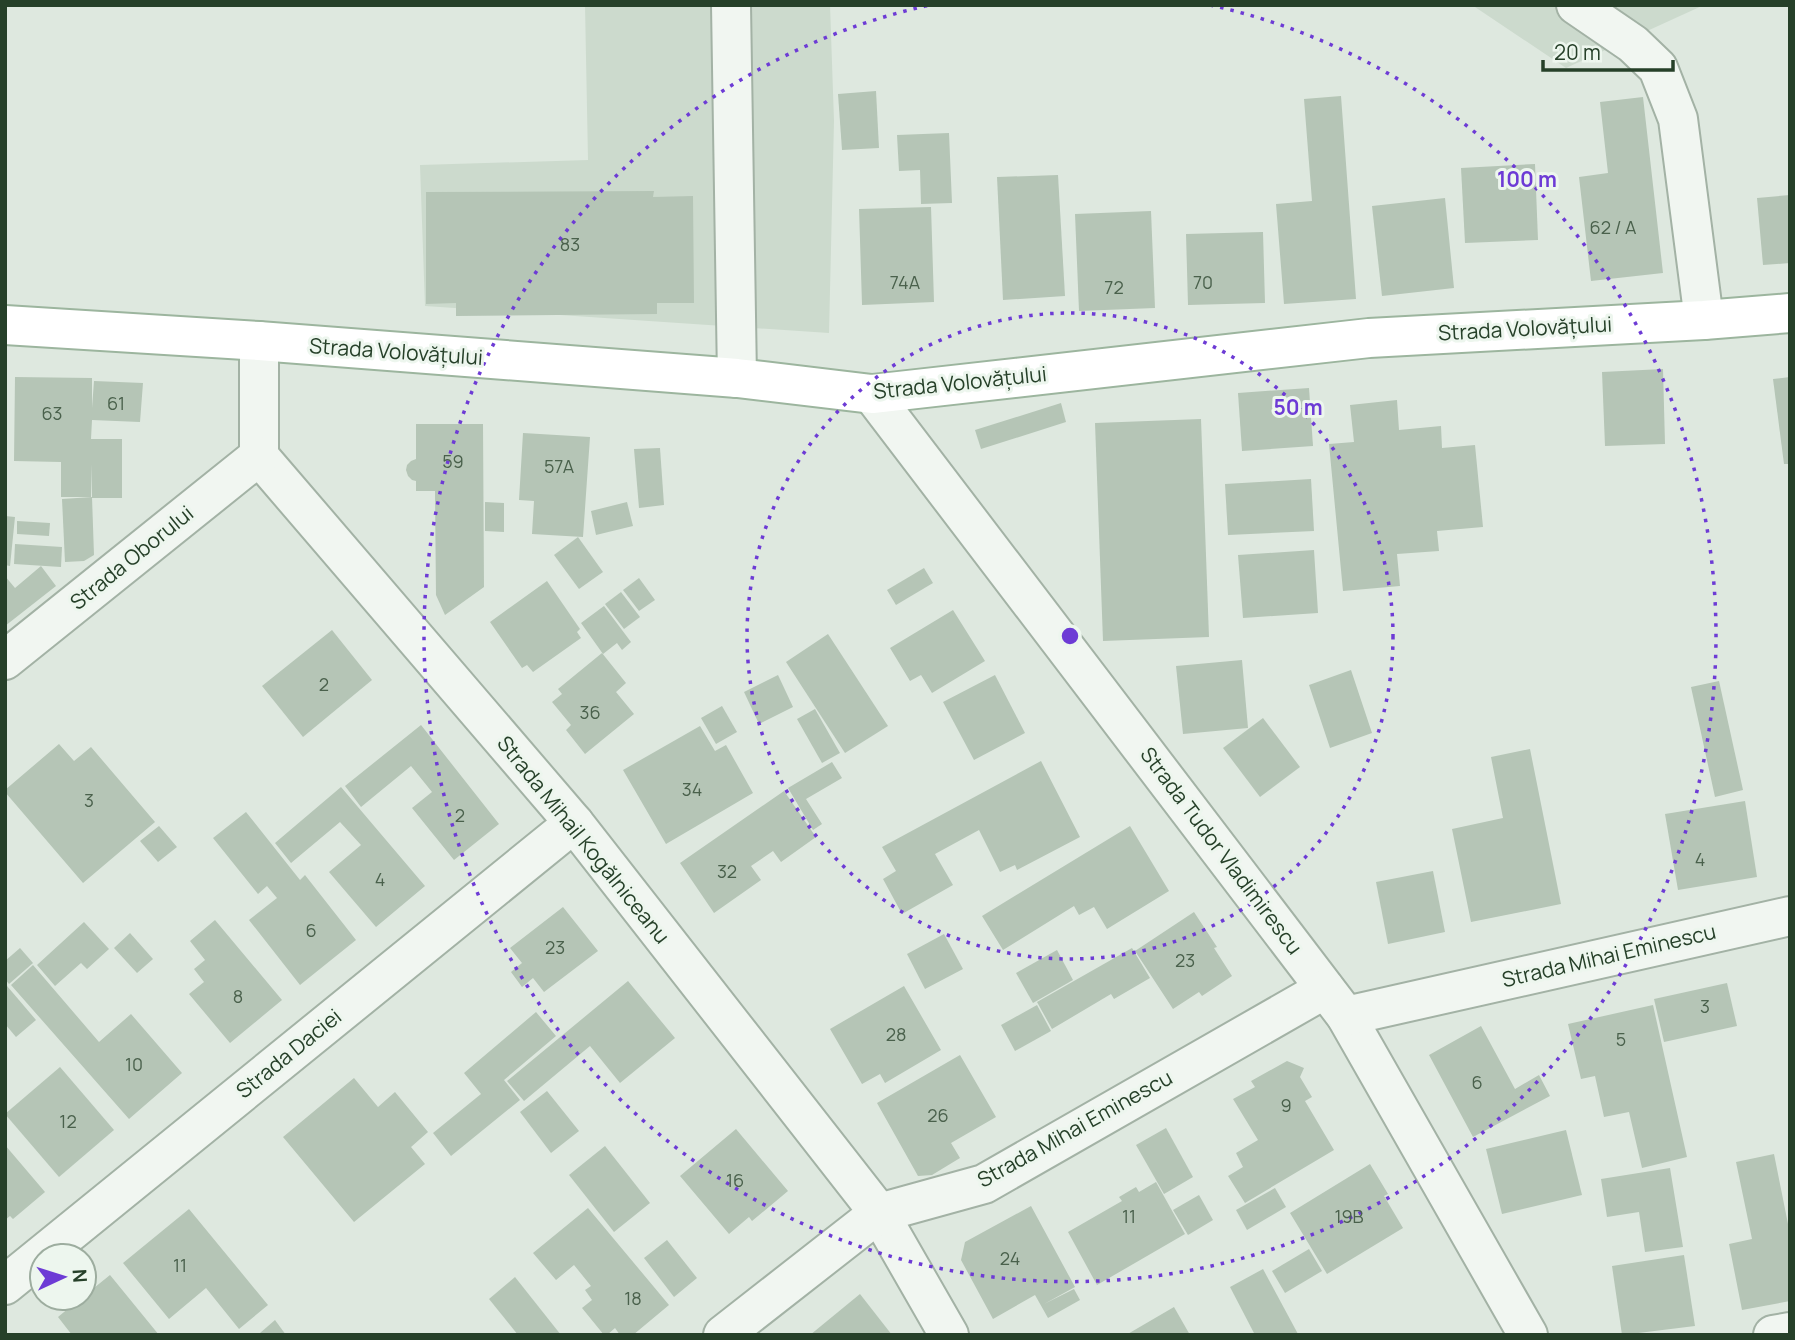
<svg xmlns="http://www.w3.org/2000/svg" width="1795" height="1340" font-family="Manrope,sans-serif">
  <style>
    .built { fill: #ccdacd }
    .building { fill: #b5c5b6 }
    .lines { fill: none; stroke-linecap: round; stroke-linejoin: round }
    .minor-casing { stroke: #a3b2a5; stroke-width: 42 }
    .major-casing { stroke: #9cb59e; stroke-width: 42 }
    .minor { stroke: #f1f6f1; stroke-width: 38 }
    .major { stroke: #fff; stroke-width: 38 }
    .ring { fill: none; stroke: #6d3bd5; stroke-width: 3.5; stroke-dasharray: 3.5 7 }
    .labels { text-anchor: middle; stroke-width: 6; stroke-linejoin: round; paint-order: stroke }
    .number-label { font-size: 18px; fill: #4a614c }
    .street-label { font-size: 21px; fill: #264029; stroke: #edf6ee }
    .centre { fill: #6d3bd5; stroke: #edf6ee; stroke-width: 3.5 }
    .ring-label { font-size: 21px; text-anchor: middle; font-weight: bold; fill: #6d3bd5; stroke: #edf6ee; stroke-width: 6; stroke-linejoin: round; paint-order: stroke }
  </style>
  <rect width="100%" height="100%" fill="#dee8df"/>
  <g class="built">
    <path d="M585,5H830L834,121L829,333L425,306L420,165L588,160Z"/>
    <path d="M1472,5H1704L1566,68Z"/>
  </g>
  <g class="building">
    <path d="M876,91L879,148L842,150L838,94Z"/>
    <path d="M1341,96L1356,299L1284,304L1276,204L1312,201L1304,99Z"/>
    <path d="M1643,97L1663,273L1591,281L1579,177L1608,173L1600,102Z"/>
    <path d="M949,133L952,203L921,204L920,170L899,171L897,135Z"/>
    <path d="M1535,164L1538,240L1465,243L1461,168Z"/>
    <path d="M1058,175L1065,296L1003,300L997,177Z"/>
    <path d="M654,191L653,197L693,196L694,303H657V314L456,316V303L426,304V192Z"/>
    <path d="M1790,195V263L1763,265L1757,198Z"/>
    <path d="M1445,198L1454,288L1382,296L1372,206Z"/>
    <path d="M931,207L934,302L862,305L859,209Z"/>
    <path d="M1151,211L1155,308L1079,311L1075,214Z"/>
    <path d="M1263,232L1265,303L1188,305L1186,234Z"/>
    <path d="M1663,369L1665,444L1605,446L1602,372Z"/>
    <path d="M15,377L92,378V408L94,381L143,383L140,422L92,420L91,439H122V498H92V464L91,497H61V462L14,461Z"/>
    <path d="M1790,377V464H1784L1773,379Z"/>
    <path d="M1309,388L1313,446L1242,451L1238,393Z"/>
    <path d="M1397,400L1399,430L1441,426L1442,448L1475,445L1483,527L1437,531L1439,551L1397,554L1400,586L1343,591L1329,444L1354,442L1350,405Z"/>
    <path d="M1061,403L1066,422L981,449L975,430Z"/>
    <path d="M1201,419L1209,637L1103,641L1095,423Z"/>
    <path d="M416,424H483L484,587L445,615L436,595L435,491H416V481L412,480L408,476L406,470L407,465L411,461L416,459Z"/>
    <path d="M523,433L590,437L583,537L532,534L534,501L519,500Z"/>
    <path d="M660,448L664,505L639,508L634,449Z"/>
    <path d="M1311,479L1314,531L1228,535L1225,484Z"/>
    <path d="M92,497L94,555L84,561L65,562L62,499Z"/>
    <path d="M485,502L504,503V532L485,531Z"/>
    <path d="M627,502L633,526L596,535L591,511Z"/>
    <path d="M5,516L15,517L10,566L5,565Z"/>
    <path d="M17,521L50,523L49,536L17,534Z"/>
    <path d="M578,537L603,572L579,589L554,555Z"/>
    <path d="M15,544L62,547L61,567L14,564Z"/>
    <path d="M1314,550L1318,613L1243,618L1238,555Z"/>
    <path d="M41,566L56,586L5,626V576L15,588Z"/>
    <path d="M924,568L933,583L896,605L887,590Z"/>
    <path d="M639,578L655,600L639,611L623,590Z"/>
    <path d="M547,581L580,629L577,632L581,638L533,672L527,665L522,668L490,622Z"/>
    <path d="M621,592L640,617L624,629L605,604Z"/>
    <path d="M604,606L631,642L622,650L617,643L603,654L581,623Z"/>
    <path d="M953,610L985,661L932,693L921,675L910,681L890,648Z"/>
    <path d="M332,630L372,680L303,737L262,686Z"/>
    <path d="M828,634L888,726L845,753L786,662Z"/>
    <path d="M602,653L626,683L616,692L634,714L585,754L566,730L571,725L552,702L562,694L558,689Z"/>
    <path d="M1242,660L1248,728L1183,734L1176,666Z"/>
    <path d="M1351,670L1372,733L1330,748L1309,685Z"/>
    <path d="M778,675L793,707L759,724L744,692Z"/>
    <path d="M995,675L1025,733L974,760L943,702Z"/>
    <path d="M1719,681L1743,790L1715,797L1691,687Z"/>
    <path d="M722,706L737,732L716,744L701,718Z"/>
    <path d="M815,709L840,753L822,763L797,719Z"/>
    <path d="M1263,718L1300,767L1260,797L1223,748Z"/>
    <path d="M421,725L499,824L454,860L412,808L432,792L411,766L361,807L345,786Z"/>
    <path d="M700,726L715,751L726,745L753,793L666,844L623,770Z"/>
    <path d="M59,744L74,761L91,747L155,822L83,883L5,792V790Z"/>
    <path d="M1530,749L1561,904L1471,922L1452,829L1503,818L1491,757Z"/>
    <path d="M1041,761L1080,837L1017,870L1015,865L1000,872L979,830L935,854L953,885L902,914L883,879L896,871L882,847Z"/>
    <path d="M832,762L842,778L806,799L822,824L813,830L788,788Z"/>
    <path d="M341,787L425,886L376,927L329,872L361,845L340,822L291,863L275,843Z"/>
    <path d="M784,791L816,837L781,862L773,851L751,866L761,880L714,913L680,863Z"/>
    <path d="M1745,801L1757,877L1678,890L1665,814Z"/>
    <path d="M246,812L300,880L305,875L356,940L300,985L249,920L277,898L267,886L258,894L213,838Z"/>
    <path d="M159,826L177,847L158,862L140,841Z"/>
    <path d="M1130,826L1169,891L1107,929L1094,907L1079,915L1074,906L1003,950L982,916Z"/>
    <path d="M1433,871L1445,932L1388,944L1376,882Z"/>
    <path d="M563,907L598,951L544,992L533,978L522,987L511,972L522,963L510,948Z"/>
    <path d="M1194,912L1217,947L1214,948L1232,976L1202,996L1199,992L1173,1009L1135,951Z"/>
    <path d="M215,920L282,1000L230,1043L189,994L204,982L194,969L205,960L190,941Z"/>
    <path d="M84,922L109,949L87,969L81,963L55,986L37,965Z"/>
    <path d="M130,933L153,959L137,973L114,948Z"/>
    <path d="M944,934L963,969L925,989L907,954Z"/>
    <path d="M20,948L33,963L9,984L5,979V961Z"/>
    <path d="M1132,948L1150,978L1114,999L1111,994L1052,1029L1037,1002Z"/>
    <path d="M1057,950L1073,980L1033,1003L1016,973Z"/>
    <path d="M33,965L99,1042L131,1014L182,1073L129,1119L11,985Z"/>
    <path d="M628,981L675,1038L620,1083L590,1046L524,1101L507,1081Z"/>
    <path d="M1727,983L1737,1026L1664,1042L1654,999Z"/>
    <path d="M7,986L36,1020L16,1037L5,1024V988Z"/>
    <path d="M904,986L941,1050L885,1083L880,1074L862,1084L830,1029Z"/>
    <path d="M1037,1005L1051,1031L1015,1051L1001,1025Z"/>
    <path d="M1653,1005L1687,1157L1642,1168L1629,1112L1604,1117L1595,1076L1581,1079L1568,1024Z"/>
    <path d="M536,1012L556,1036L504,1080L520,1100L451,1156L433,1133L481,1094L464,1073Z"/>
    <path d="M1481,1026L1515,1089L1539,1075L1550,1096L1473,1137L1429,1055Z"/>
    <path d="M960,1055L996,1117L951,1143L960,1158L932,1175L918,1176L877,1103Z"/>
    <path d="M1287,1061L1304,1068L1300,1077L1312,1097L1305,1101L1334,1150L1245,1203L1228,1176L1243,1167L1236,1153L1258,1140L1233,1099L1255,1087L1251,1081Z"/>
    <path d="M60,1067L114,1130L59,1177L5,1114Z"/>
    <path d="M354,1078L378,1107L395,1092L428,1132L411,1147L425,1164L354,1222L283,1137Z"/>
    <path d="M547,1091L579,1131L551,1153L520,1112Z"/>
    <path d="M1166,1128L1193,1177L1164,1194L1136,1145Z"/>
    <path d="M736,1129L788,1191L752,1221L749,1217L729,1234L680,1176Z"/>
    <path d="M1566,1130L1582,1195L1502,1214L1486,1149Z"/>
    <path d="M5,1145L45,1192L13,1219L10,1216L5,1220Z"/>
    <path d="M605,1146L650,1203L614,1232L569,1175Z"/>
    <path d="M1774,1154L1790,1234V1301L1742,1310L1729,1244L1752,1239L1736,1162Z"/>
    <path d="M1370,1164L1388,1194L1384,1196L1403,1228L1327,1274L1290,1213Z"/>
    <path d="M1670,1168L1683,1247L1645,1252L1639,1212L1607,1217L1601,1179Z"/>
    <path d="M1156,1182L1185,1234L1097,1285L1068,1232L1122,1201L1119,1197L1136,1187L1139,1192Z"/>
    <path d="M1275,1188L1286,1207L1247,1230L1236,1210Z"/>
    <path d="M1199,1195L1213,1220L1188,1235L1173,1210Z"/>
    <path d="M1031,1206L1075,1287L1044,1304L1074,1289L1080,1300L1048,1318L1035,1295L993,1319L961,1260L965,1242Z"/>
    <path d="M588,1208L669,1305L633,1335H620L615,1328L607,1335H604L582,1308L592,1300L585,1290L591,1286L574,1265L556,1280L533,1253Z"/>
    <path d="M189,1209L268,1305L239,1329L206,1288L169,1319L123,1263Z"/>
    <path d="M667,1240L697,1278L674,1297L644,1258Z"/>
    <path d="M1309,1249L1322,1271L1285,1293L1272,1271Z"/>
    <path d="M1684,1255L1695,1326L1622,1335L1612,1266Z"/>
    <path d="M1263,1269L1298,1334L1296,1335H1255L1230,1287Z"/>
    <path d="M110,1275L159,1335H72L58,1317L81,1298H84V1296Z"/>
    <path d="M515,1277L561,1335H518L489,1299Z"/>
    <path d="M860,1294L892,1335H810Z"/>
    <path d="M1174,1307L1190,1335H1126Z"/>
    <path d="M275,1320L286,1335H261L260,1333Z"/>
  </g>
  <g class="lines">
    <g class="minor-casing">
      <g id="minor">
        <path d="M731,5L737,378"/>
        <path d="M1576,5L1633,44L1658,68L1678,119L1704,320"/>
        <path d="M259,341V456L574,823L879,1213L949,1335"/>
        <path d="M872,394L1346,1016L1528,1335"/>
        <path d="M5,660L259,456"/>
        <path d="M1346,1016L1790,916"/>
        <path d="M5,1285L574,823"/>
        <path d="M723,1335L879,1213L984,1184L1325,989"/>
        <path d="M1773,1335L1790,1332"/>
      </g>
    </g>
    <g class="major-casing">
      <path id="major" d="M5,325L259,341L737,378L872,394L1369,338L1704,320L1790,313"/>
    </g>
    <use href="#minor" class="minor"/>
    <use href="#major" class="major"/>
  </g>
  <g class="ring">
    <circle cx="1070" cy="636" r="323"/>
    <path d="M1210 5A646 646 0 1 1 930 5"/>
  </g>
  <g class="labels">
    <g class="number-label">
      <text x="1613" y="234">62 / A</text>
      <text x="570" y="251">83</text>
      <text x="905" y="289">74A</text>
      <text x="1203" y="289">70</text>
      <text x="1114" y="294">72</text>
      <text x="116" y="410">61</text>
      <text x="52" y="420">63</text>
      <text x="453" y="468">59</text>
      <text x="559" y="473">57A</text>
      <text x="324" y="691">2</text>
      <text x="590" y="719">36</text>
      <text x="692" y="796">34</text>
      <text x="89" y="807">3</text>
      <text x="460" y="822">2</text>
      <text x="1700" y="866">4</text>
      <text x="727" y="878">32</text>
      <text x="380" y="886">4</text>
      <text x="311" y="937">6</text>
      <text x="555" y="954">23</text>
      <text x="1185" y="967">23</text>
      <text x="238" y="1003">8</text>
      <text x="1705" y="1013">3</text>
      <text x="896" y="1041">28</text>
      <text x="1621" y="1046">5</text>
      <text x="134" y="1071">10</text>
      <text x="1477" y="1089">6</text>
      <text x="1286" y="1112">9</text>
      <text x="938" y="1122">26</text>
      <text x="68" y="1128">12</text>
      <text x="735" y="1187">16</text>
      <text x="1129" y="1223">11</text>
      <text x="1349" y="1223">19B</text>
      <text x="1010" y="1265">24</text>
      <text x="180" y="1272">11</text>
      <text x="633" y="1305">18</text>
    </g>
    <g class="street-label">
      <text transform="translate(1525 329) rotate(-3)" y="7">Strada Volovățului</text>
      <text transform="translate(396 352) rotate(4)" y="7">Strada Volovățului</text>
      <text transform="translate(960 383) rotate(-6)" y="7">Strada Volovățului</text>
      <text transform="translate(132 558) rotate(-39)" y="7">Strada Oborului</text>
      <text transform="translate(583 840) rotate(51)" y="7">Strada Mihail Kogălniceanu</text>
      <text transform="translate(1221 851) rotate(53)" y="7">Strada Tudor Vladimirescu</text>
      <text transform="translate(1609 956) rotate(-13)" y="7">Strada Mihai Eminescu</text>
      <text transform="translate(289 1054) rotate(-39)" y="7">Strada Daciei</text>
      <text transform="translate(1075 1129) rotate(-29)" y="7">Strada Mihai Eminescu</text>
    </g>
  </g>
  <circle cx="1070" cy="636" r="10" class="centre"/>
  <g class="ring-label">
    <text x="1527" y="187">100 m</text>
    <text x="1298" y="415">50 m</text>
  </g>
  <rect width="1795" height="1340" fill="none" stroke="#264029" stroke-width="14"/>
  <g transform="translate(63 1277) rotate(86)"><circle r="33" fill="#edf6ee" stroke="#9dad9f" stroke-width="2"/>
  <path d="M0-5L12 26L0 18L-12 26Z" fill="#6d3bd5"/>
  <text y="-10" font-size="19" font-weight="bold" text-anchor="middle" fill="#264029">N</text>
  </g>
  <path d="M1543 60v10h130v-10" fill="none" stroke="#264029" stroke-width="3.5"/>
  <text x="1554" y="60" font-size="21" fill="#264029" stroke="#edf6ee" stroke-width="5" paint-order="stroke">20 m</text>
</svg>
